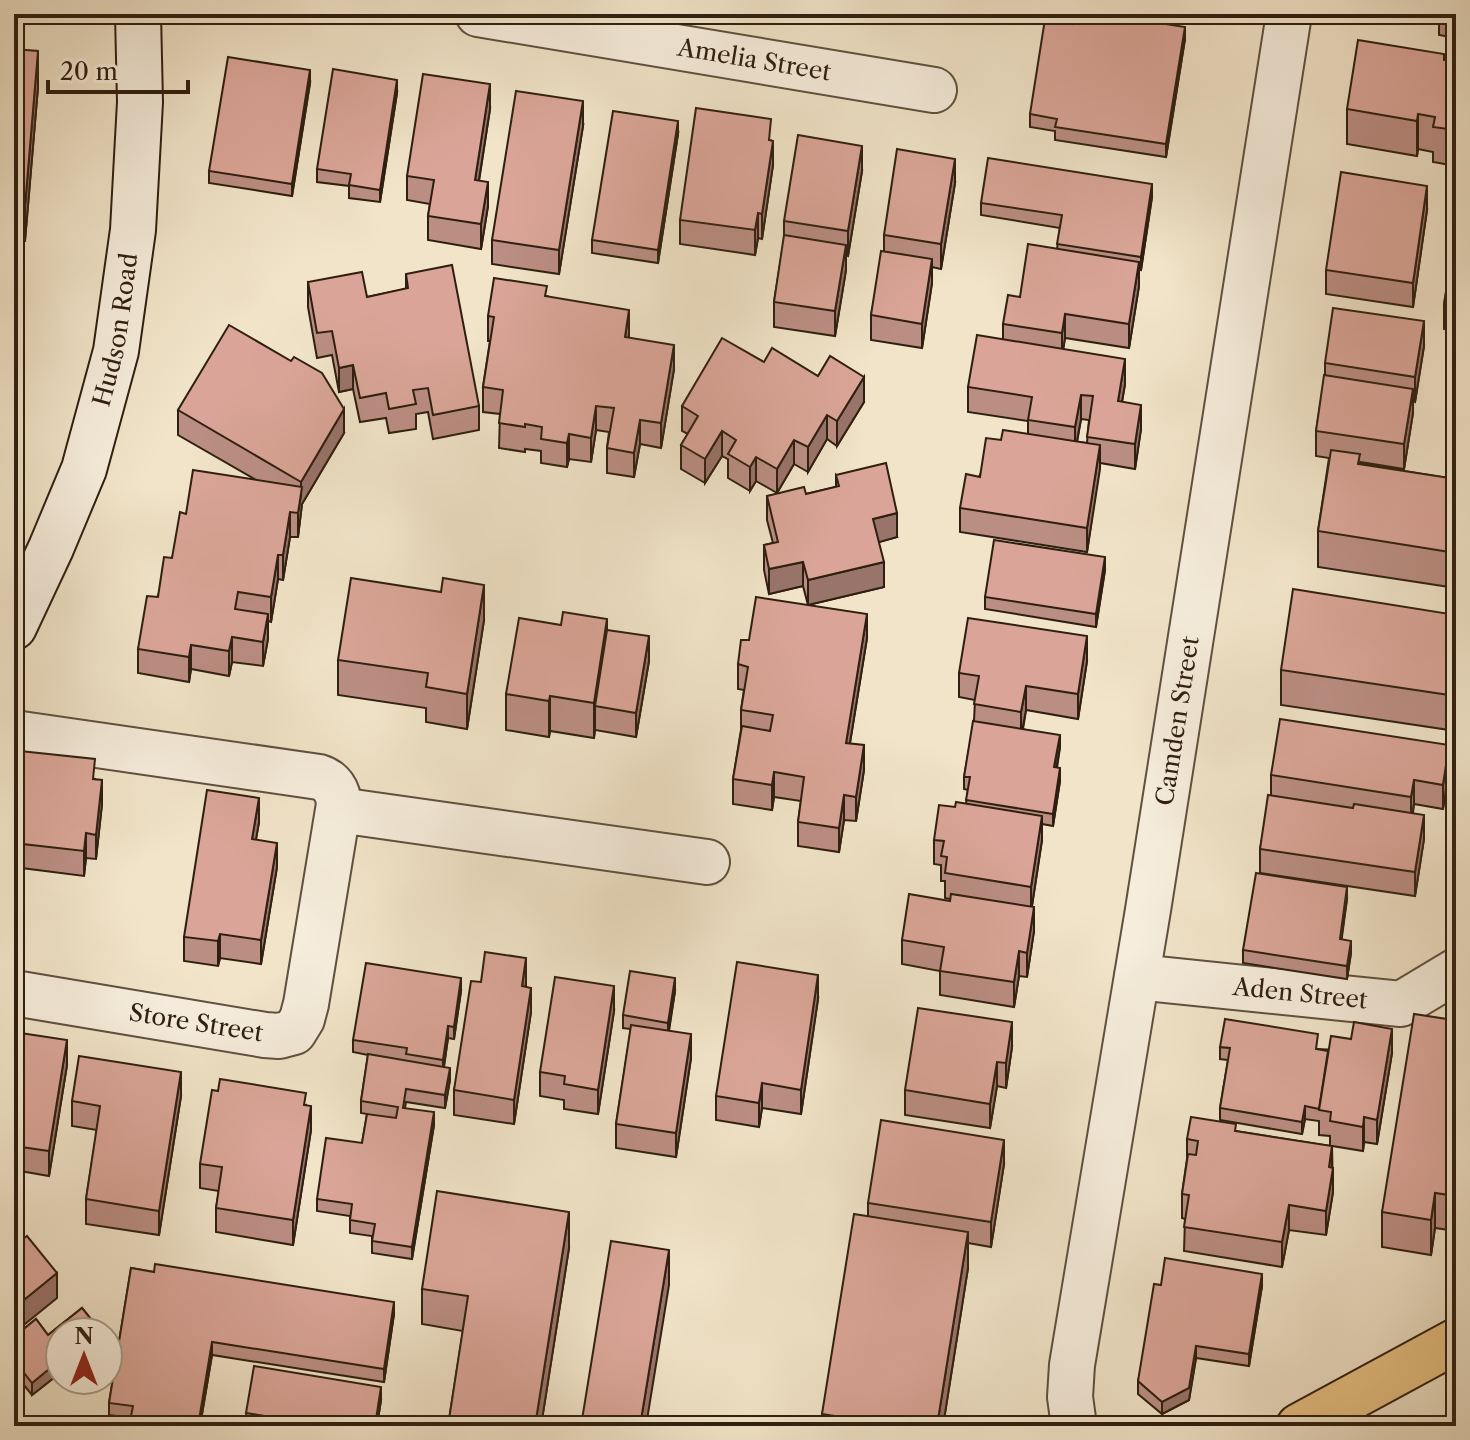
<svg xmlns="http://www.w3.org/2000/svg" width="1470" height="1440" font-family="'Libre Caslon Text',serif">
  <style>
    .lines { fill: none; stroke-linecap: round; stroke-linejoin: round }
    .street-casing { stroke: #60503e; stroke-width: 48 }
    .secondary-casing { stroke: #2f1f10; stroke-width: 48 }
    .highway-casing { stroke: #2f1f10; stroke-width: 48 }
    .street { stroke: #f6eddc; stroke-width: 44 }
    .secondary { stroke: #f6eddc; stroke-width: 44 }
    .highway { stroke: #e8c284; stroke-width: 44 }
    .wall { fill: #bb8e83; stroke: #2f1f10; stroke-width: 2; fill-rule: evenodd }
    .shaded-wall { fill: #99746a; stroke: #2f1f10; stroke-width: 2 }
    .building { fill: #daa598; stroke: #2f1f10; stroke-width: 2 }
    .labels { text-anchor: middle; stroke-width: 8; stroke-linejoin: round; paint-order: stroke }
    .street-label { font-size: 24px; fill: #2f1f10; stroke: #f6eddc }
  </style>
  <rect width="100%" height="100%" fill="#f1e4c9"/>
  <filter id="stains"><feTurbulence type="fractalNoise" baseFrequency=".0025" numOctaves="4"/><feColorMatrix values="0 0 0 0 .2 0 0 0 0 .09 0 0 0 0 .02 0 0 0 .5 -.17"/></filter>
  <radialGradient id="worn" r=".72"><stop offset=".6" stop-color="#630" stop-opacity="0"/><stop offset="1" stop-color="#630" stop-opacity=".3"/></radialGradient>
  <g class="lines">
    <g class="street-casing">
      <g id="street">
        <path id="s1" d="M478,14L934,90"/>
        <path d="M14,733L319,777C332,781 338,791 339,804L306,1004L302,1019L294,1032L279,1036L265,1035L14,993"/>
        <path d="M339,810L707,862"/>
        <path id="s2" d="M1137,977L1401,1004L1456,971"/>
        <path id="s3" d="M1074,1426L1070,1397L1072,1365L1148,910L1289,14"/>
      </g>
    </g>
    <g class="secondary-casing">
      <g id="secondary">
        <path id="s4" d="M14,627L51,548L84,469L116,351L133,230L140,102L138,14"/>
      </g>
    </g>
    <g class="highway-casing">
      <path id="highway" d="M1299,1426L1456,1341"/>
    </g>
    <use href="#street" class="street"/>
    <use href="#secondary" class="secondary"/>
    <use href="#highway" class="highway"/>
  </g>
  <g class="wall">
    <path d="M1150,14L1148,21L1185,39L1166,157L1055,140V131L1030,127V114L1072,24Z"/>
    <path d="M1401,14H1456V38L1439,35V20Z"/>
    <path d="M14,49L38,87L25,241L14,240Z"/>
    <path d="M1444,60L1456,62V166L1433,162V152L1418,149L1417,156L1347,144V109Z"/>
    <path d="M310,83L292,196L209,183V171Z"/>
    <path d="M397,93L380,202L349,198V186L317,182V169Z"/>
    <path d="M490,109L479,181L488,206L481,249L428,240V216L430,204L407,200V176Z"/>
    <path d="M583,126L559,274L492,264V240Z"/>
    <path d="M678,134L658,263L592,253V240Z"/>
    <path d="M771,141L773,165L762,239L758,238L755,255L680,244V220Z"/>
    <path d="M862,171L848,256L846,255V270L835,336L774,327V302L784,239V221Z"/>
    <path d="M955,183L941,269L932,267V283L922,348L871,340V315L884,252V235Z"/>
    <path d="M1152,197L1141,270L1139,269V286L1129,348L1065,338L1063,349L1125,384L1122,402L1141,429L1135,469L1100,463L1087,552L960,532V508L1001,440L1028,434V421L968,412V387L1003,340V324L1020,297L1057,249L1060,228L981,215V203ZM1081,419L1089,420L1087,443L1077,442Z"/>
    <path d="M1427,210L1413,307L1326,294V270Z"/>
    <path d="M1456,233V331L1444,329V304Z"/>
    <path d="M406,274L479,406V430L433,439L428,412L416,414V429L389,433L386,418L360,422L353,389L339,392L332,355L317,358L308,307V282L367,297L406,289Z"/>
    <path d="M547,296L629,334V338L674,369L661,448L640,444L634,477L607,473V448L609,432L596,430L591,462L569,459L567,467L541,463V451L525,449V452L499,448L500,414L483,412V387L490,341H488V316Z"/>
    <path d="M1424,346L1415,402L1413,401V413L1404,469L1360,462V464L1456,479V588L1318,567V531L1329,458L1316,456V431L1325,375V363Z"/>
    <path d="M1456,356V471L1448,470V448L1446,447V423Z"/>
    <path d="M764,362L818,376L864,402L837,446L827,439L808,472L794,464L777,493L756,481L750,491L728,478V459L722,456L705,483L681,469V445L688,434L682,431V406Z"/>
    <path d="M178,410L344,433L302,504L298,537H290L283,580L278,579L271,622L268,621V639L263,666L232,662L229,676L191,669L189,682L138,673V649L172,558L186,514L256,480L178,435Z"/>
    <path d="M836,475L897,537L878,542L884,587L808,605L803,586L769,594L764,570V545L773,543L767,520V496L806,494L836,487Z"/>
    <path d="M1105,570L1096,627L985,609V597Z"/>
    <path d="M1456,615V731L1281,705V670Z"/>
    <path d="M484,620L467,729L426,722V708L338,695V660Z"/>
    <path d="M561,625L607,630L649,661L636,737L595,730V729L594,738L550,731L549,737L506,730V694Z"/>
    <path d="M867,638L850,743L864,770L856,821L844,820L839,852L798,846V822L801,801L774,797L772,810L733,804V779L741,730V710L744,690L738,689V664L749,640Z"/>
    <path d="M1087,661L1078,719L1026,710L1023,729L1060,747L1057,768L1060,781L1053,826L1042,824V840L1032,906L1034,931L1027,977L1019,976L1014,1007L940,995V971L902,964V940L950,901V899L945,898V881H941V865L934,864V840L955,807L966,804L968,790L964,789V777L974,721L975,700L959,697V673Z"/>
    <path d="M1449,770L1443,809L1414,804L1413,813L1424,839L1415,896L1260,873V849L1271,795V775Z"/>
    <path d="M95,779L102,804L96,859L86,858L84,876L14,867V796Z"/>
    <path d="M259,822L256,839L277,867L261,964L220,958L218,966L184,961V937Z"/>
    <path d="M1347,899L1341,940L1351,953L1347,979L1243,963V950Z"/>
    <path d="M481,982L526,983V987L531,1012L514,1124L454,1115V1090Z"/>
    <path d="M461,991L454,1039L448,1038L444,1067L450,1080L445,1108L406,1102L405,1108L434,1125L412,1259L372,1253V1236L350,1233V1216L317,1211V1199L362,1143L367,1114L361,1113V1101L368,1055L353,1052V1040Z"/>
    <path d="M675,991L669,1031L691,1058L676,1157L616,1148V1124L631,1029L623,1028V1015Z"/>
    <path d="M818,999L801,1114L762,1108L759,1127L716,1120V1096Z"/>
    <path d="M1456,1009V1231L1435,1228L1431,1255L1382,1247V1212L1454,1020Z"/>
    <path d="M614,1011L598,1114L564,1109V1100L540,1096V1072Z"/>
    <path d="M14,1032L67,1065L49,1176L14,1170Z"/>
    <path d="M1012,1047L1006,1088L997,1086L990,1128L905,1115V1090Z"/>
    <path d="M1220,1047L1318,1049L1392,1053L1377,1144L1364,1142L1363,1151L1332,1146L1333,1192L1326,1235L1289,1230L1282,1267L1184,1251L1185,1219L1182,1218V1194L1187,1159V1139L1236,1131L1330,1146V1136L1319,1135V1121L1305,1119L1302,1134L1220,1120V1108L1228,1060L1220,1059Z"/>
    <path d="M181,1096L159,1235L86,1224V1199L97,1130L72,1126V1101Z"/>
    <path d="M306,1105L311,1130L293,1245L216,1232V1208L219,1191L200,1188V1164Z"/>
    <path d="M1004,1164L991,1247L968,1243V1268L943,1426H822V1414L868,1216V1203Z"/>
    <path d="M569,1248L541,1426H448L463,1331L422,1324V1289Z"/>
    <path d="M131,1268L394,1314L384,1382L212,1355L200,1426H131V1418L109,1415V1403Z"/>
    <path d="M1161,1285L1262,1286L1249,1366L1196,1358L1189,1400L1162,1414L1138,1394V1381Z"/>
    <path d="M82,1308L99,1329V1332H60V1373L32,1395L14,1373V1337L36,1319L48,1335Z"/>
    <path d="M381,1400L377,1426H247L246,1413Z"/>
  </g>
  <g class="shaded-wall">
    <path d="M1185,27V39L1166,157V144Z"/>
    <path d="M38,51V87L25,241V206Z"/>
    <path d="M310,70V83L292,196V184Z"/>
    <path d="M397,80V93L380,202V190Z"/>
    <path d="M490,84V109L475,205V180Z"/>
    <path d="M583,101V126L559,274V250Z"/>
    <path d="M1418,114V149L1417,156V121Z"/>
    <path d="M678,121V134L658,263V250Z"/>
    <path d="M773,141V165L762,239V214Z"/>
    <path d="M862,146V171L848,256V231Z"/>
    <path d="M955,159V183L941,269V244Z"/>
    <path d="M488,182V206L481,249V224Z"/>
    <path d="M1152,184V197L1141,270V257Z"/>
    <path d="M1427,186V210L1413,307V283Z"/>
    <path d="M758,213V238L755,255V230Z"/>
    <path d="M846,245V270L835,336V311Z"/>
    <path d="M932,259V283L922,348V324Z"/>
    <path d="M1139,262V286L1129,348V324Z"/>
    <path d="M629,310V334L625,361V337Z"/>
    <path d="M1065,314V338L1062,358V333Z"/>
    <path d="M1424,321V346L1415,402V377Z"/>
    <path d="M674,345V369L661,448V423Z"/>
    <path d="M1125,359V384L1118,425V401Z"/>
    <path d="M353,365V389L339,392V368Z"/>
    <path d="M864,377V402L837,446V421Z"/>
    <path d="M1413,389V413L1404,469V444Z"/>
    <path d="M1081,395V419L1075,452V427Z"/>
    <path d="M1141,405V429L1135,469V444Z"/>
    <path d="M596,406V430L591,462V438Z"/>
    <path d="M344,409V433L302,504L298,537V513L301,496V482Z"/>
    <path d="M827,415V439L808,472V447Z"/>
    <path d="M640,420V444L634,477V453Z"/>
    <path d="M722,431V456L705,483V459Z"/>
    <path d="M569,434V459L567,467V443Z"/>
    <path d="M794,440V464L777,493V469Z"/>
    <path d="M1100,445V469L1087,552V528Z"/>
    <path d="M756,457V481L750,491V467Z"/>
    <path d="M290,512V537L283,580V555Z"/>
    <path d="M897,513V537L873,544V519Z"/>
    <path d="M278,555V579L271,622V597Z"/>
    <path d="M1105,557V570L1096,627V614Z"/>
    <path d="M803,562V586L769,594V569Z"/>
    <path d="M884,562V587L808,605V580Z"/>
    <path d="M484,585V620L467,729V694Z"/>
    <path d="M268,614V639L263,666V642Z"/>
    <path d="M867,614V638L846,767V743Z"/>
    <path d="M607,619V655L595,706V729L594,738V703Z"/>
    <path d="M649,636V661L636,737V713Z"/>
    <path d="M1087,636V661L1078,719V694Z"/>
    <path d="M232,637V662L229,676V651Z"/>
    <path d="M191,645V669L189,682V657Z"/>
    <path d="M1026,686V710L1021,737V712Z"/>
    <path d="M550,696V731L549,737V701Z"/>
    <path d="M1060,735V747L1054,780V767Z"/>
    <path d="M864,745V770L856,821V797Z"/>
    <path d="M1449,745V770L1443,809V785Z"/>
    <path d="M1060,768V781L1053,826V814Z"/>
    <path d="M774,772V797L772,810V785Z"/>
    <path d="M102,780V804L96,859V835Z"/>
    <path d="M1414,780V804L1411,821V797Z"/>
    <path d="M844,795V820L839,852V828Z"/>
    <path d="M259,798V822L252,863V839Z"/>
    <path d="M1424,815V839L1415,896V872Z"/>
    <path d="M1042,816V840L1031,912V887Z"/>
    <path d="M86,833V858L84,876V851Z"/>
    <path d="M277,843V867L261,964V940Z"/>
    <path d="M1347,887V899L1340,952V939Z"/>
    <path d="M1034,907V931L1027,977V953Z"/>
    <path d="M220,934V958L218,966V941Z"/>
    <path d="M1351,941V953L1347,979V966Z"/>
    <path d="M1019,951V976L1014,1007V982Z"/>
    <path d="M526,958V983L522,1011V986Z"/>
    <path d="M818,975V999L801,1114V1090Z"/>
    <path d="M461,978V991L454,1039V1027Z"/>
    <path d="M675,978V991L668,1035V1023Z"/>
    <path d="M614,986V1011L598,1114V1090Z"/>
    <path d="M531,988V1012L514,1124V1100Z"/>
    <path d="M1012,1022V1047L1006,1088V1063Z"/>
    <path d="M448,1026V1038L443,1072V1060Z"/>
    <path d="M1392,1029V1053L1377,1144V1120Z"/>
    <path d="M691,1034V1058L676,1157V1133Z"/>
    <path d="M67,1040V1065L49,1176V1151Z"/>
    <path d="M997,1062V1086L990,1128V1104Z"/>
    <path d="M450,1068V1080L445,1108V1095Z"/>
    <path d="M181,1072V1096L159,1235V1211Z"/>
    <path d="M762,1083V1108L759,1127V1103Z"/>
    <path d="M311,1106V1130L293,1245V1220Z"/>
    <path d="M1305,1106V1119L1302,1134V1122Z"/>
    <path d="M434,1112V1125L412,1259V1247Z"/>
    <path d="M1364,1117V1142L1363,1151V1127Z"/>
    <path d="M1004,1140V1164L991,1247V1222Z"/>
    <path d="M1332,1146V1170L1329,1167Z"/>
    <path d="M1333,1168V1192L1326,1235V1211Z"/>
    <path d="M1435,1193V1228L1431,1255V1220Z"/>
    <path d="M1289,1205V1230L1282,1267V1242Z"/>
    <path d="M569,1212V1248L541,1426H535Z"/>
    <path d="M968,1232V1268L943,1426H937Z"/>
    <path d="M669,1250V1285L646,1426H640Z"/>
    <path d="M57,1273V1298L14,1333V1308Z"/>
    <path d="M1262,1274V1286L1249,1366V1354Z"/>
    <path d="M394,1302V1314L384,1382V1369Z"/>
    <path d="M212,1342V1355L200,1426H198Z"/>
    <path d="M1196,1346V1358L1189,1400L1162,1414V1402Z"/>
    <path d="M60,1360V1373L32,1395V1383Z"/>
    <path d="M381,1387V1400L377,1426H375Z"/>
  </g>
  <g class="building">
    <path d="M1074,14H1147L1146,21L1185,27L1166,144L1055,127L1057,119L1030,114L1045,19L1072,24Z"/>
    <path d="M1358,40L1444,54V60L1456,62V130L1433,127L1435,117L1418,114L1417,121L1347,109Z"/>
    <path d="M14,49L38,51L25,206L14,205Z"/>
    <path d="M228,57L310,70L292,184L209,171Z"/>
    <path d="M333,69L397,80L380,190L349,185L351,174L317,169Z"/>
    <path d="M423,74L490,84L475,180L488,182L481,224L428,216L434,180L407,176Z"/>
    <path d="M516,91L583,101L559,250L492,240Z"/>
    <path d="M696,108L771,119L769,140L773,141L762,214L758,213L755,230L680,220Z"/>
    <path d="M613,111L678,121L658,250L592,240Z"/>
    <path d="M798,135L862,146L848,231L784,221Z"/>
    <path d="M897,149L955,159L941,244L884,235Z"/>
    <path d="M988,158L1152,184L1141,257L1057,244L1062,215L981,203Z"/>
    <path d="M1341,172L1427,186L1413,283L1326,270Z"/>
    <path d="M1456,233V306L1444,304Z"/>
    <path d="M784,235L846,245L835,311L774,302Z"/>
    <path d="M1028,244L1139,262L1129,324L1065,314L1062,333L1003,324L1008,295L1020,297Z"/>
    <path d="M881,251L932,259L922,324L871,315Z"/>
    <path d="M452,265L479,406L433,415L428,388L413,390L416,404L389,409L386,393L360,398L353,365L339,368L332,331L317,333L308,282L362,272L367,297L408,288L406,274Z"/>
    <path d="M494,278L547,286L545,296L629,310L625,337L674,345L661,423L640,420L634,453L607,448L614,408L596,406L591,438L569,434L567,443L541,439L542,427L525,424V427L499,423L503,390L483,387L494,317L488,316Z"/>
    <path d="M1333,308L1424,321L1415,377L1325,363Z"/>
    <path d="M229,325L291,361L294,357L322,373L344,409L301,482L178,410Z"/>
    <path d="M977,335L1125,359L1118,401L1141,405L1135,444L1087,437L1093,396L1081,395L1075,427L1028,420L1032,397L968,387Z"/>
    <path d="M722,338L764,362L772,348L818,376L830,356L864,377L837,421L827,415L808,447L794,440L777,469L756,457L750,467L728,454L736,440L722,431L705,459L681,445L698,416L682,406Z"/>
    <path d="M1456,356V447L1448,446L1452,424L1446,423Z"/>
    <path d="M1324,375L1413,389L1404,444L1316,431Z"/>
    <path d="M1003,430L1100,445L1087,528L960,508L966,474L980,477L986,438L1001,440Z"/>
    <path d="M1331,450L1360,454L1358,464L1456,479V553L1318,531Z"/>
    <path d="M886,463L897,513L873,519L884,562L808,580L803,562L769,569L764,545L778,542L767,496L804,487L806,494L839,486L836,475Z"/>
    <path d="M193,470L302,487L298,513L290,512L283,555H278L271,597L238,592L235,609L268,614L263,642L232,637L229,651L191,645L189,657L138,649L147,596L158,597L164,557L172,558L180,512L186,514Z"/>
    <path d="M994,540L1105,557L1096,614L985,597Z"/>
    <path d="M351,578L441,592L443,578L484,585L467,694L426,687L428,673L338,660Z"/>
    <path d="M1293,589L1456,615V696L1281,670Z"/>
    <path d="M756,597L867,614L846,743L864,745L856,797L844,795L839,828L798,822L804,777L774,772L772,785L733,779L742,726L770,731L773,715L741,710L748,667L738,664L741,640H749Z"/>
    <path d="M563,612L607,619L594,703L550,696L549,701L506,694L519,618L561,625Z"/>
    <path d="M968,618L1087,636L1078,694L1026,686L1021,712L974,704L979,676L959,673Z"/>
    <path d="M607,630L649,636L636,713L595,706Z"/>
    <path d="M1280,719L1449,745L1443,785L1414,780L1411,797L1271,775Z"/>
    <path d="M973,721L1060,735L1054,767L1060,768L1053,814L966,800L970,777H964Z"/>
    <path d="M20,751L95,759L93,779L102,780L96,835L86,833L84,851L14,843V796H16Z"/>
    <path d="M207,790L259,798L252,839L277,843L261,940L220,934L218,941L184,937Z"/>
    <path d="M1268,795L1353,808L1354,804L1424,815L1415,872L1260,849Z"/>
    <path d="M956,802L1042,816L1031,887L945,873L947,857L941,856L944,841L934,840L939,805L955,807Z"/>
    <path d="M1256,873L1347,887L1340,939L1351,941L1347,966L1243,950Z"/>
    <path d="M909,894L950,901L951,894L1034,907L1027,953L1019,951L1014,982L940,971L944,947L902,940Z"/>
    <path d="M485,952L526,958L522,986L531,988L514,1100L454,1090L471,981L481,982Z"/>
    <path d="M737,962L818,975L801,1090L762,1083L759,1103L716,1096Z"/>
    <path d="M366,963L461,978L454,1027L448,1026L443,1060L406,1054L407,1048L353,1040Z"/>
    <path d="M630,971L675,978L668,1023L623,1015Z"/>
    <path d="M555,977L614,986L598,1090L564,1084L565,1076L540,1072Z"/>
    <path d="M918,1008L1012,1022L1006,1063L997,1062L990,1104L905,1090Z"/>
    <path d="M1456,1009V1196L1435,1193L1431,1220L1382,1212L1414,1014L1454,1020Z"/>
    <path d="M1225,1019L1318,1034L1316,1049L1328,1051L1319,1109L1305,1106L1302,1122L1220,1108L1230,1048L1220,1047Z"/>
    <path d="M1354,1022L1392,1029L1377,1120L1364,1117L1363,1127L1330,1121L1331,1112L1319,1110L1331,1036L1351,1039Z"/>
    <path d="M631,1025L691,1034L676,1133L616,1124Z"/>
    <path d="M14,1032L67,1040L49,1151L14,1146Z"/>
    <path d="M368,1054L450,1068L445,1095L406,1089L403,1108L434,1112L412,1247L372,1241L375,1224L350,1220L352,1204L317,1199L326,1138L362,1143L367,1114L396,1118L398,1107L361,1101Z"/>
    <path d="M79,1056L181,1072L159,1211L86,1199L100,1106L72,1101Z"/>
    <path d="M220,1079L306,1093L304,1105L311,1106L293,1220L216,1208L222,1167L200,1164L212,1090L218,1091Z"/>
    <path d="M1191,1117L1236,1124L1235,1131L1332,1146L1329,1167L1333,1168L1326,1211L1289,1205L1282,1242L1184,1227L1189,1195L1182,1194L1188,1154L1196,1155L1198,1141L1187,1139Z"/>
    <path d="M881,1120L1004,1140L991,1222L868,1203Z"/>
    <path d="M437,1191L569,1212L535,1426H448L468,1296L422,1289Z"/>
    <path d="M854,1214L968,1232L937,1426H897L822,1414Z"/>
    <path d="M27,1236L57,1273L14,1308V1246Z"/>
    <path d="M611,1241L669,1250L640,1426H581Z"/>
    <path d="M1165,1258L1262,1274L1249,1354L1196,1346L1189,1388L1162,1402L1138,1381L1154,1284L1161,1285Z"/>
    <path d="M155,1264L394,1302L384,1369L212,1342L198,1426L131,1416L133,1406L109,1403L131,1268L154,1272Z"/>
    <path d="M82,1308L99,1329L95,1332H60V1360L32,1383L14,1360V1337L36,1319L48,1335Z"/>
    <path d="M254,1366L381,1387L375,1426H326L246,1413Z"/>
  </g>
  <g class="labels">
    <g class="street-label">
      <text dy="8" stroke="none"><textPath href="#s1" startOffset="280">Amelia Street</textPath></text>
      <text dy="8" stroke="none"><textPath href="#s4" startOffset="316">Hudson Road</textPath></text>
      <text dy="8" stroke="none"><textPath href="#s3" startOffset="714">Camden Street</textPath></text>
      <text dy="8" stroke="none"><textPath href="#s2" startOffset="164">Aden Street</textPath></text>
      <text transform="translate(196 1023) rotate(9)" y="8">Store Street</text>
    </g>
  </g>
  <rect width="1470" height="1440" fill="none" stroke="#f1e4c9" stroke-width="48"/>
  <rect x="16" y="16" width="1438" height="1408" fill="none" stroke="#2f1f10" stroke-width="4"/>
  <rect x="24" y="24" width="1422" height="1392" fill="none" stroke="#2f1f10" stroke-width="2"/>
  <g transform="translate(84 1356)"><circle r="38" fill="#f6eddc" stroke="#a69b8a" stroke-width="2"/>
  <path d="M0-6L14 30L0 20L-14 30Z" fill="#8f2418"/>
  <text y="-12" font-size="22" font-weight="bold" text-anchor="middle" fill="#2f1f10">N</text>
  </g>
  <path d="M48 80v12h140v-12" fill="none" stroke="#2f1f10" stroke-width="4"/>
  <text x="60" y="80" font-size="24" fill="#2f1f10" stroke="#f6eddc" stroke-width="6" paint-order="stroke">20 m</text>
  <rect width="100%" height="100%" filter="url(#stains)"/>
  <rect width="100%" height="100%" fill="url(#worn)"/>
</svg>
